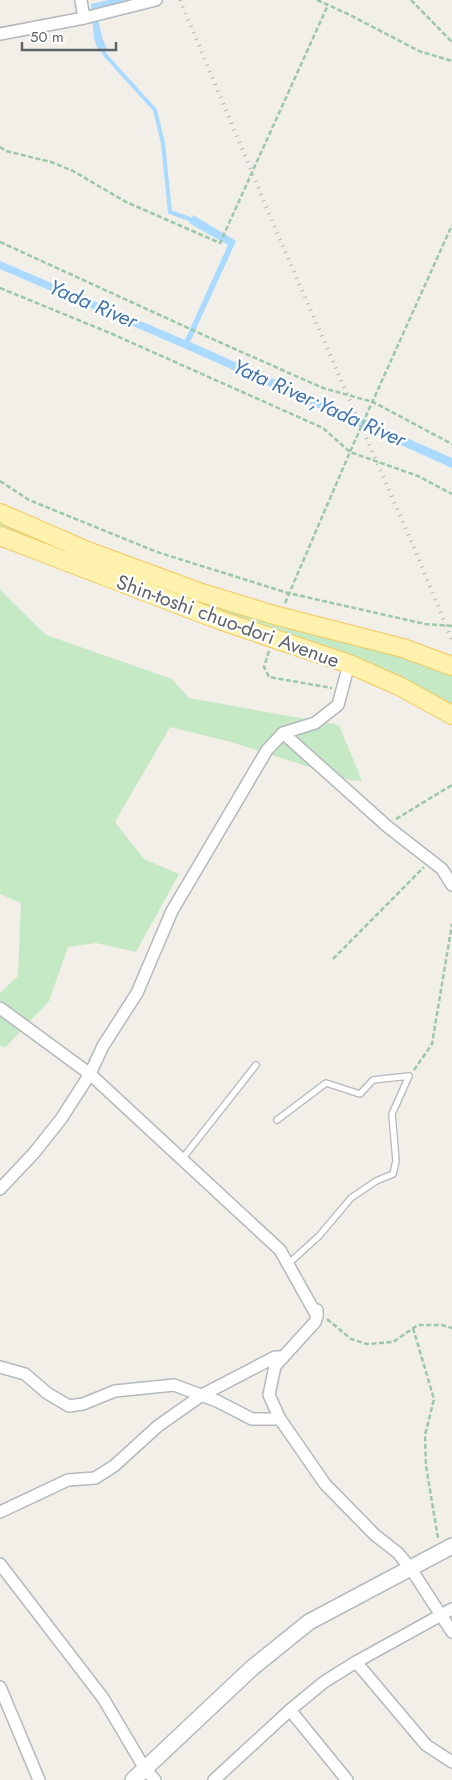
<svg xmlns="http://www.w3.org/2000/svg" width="452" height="1780" font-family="Jost,sans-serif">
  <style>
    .green { fill: #c5e8c5 }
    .water { fill: #aadaff }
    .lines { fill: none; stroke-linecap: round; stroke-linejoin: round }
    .stream { stroke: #aadaff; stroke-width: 4 }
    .lane-casing { stroke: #b5b8bc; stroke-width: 8 }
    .street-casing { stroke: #b5b8bc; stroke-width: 14 }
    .secondary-casing { stroke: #b6babf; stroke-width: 18 }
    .primary-casing { stroke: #f2c960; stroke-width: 20 }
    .path { stroke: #9cc7a9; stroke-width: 2.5; stroke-dasharray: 5 2.5; stroke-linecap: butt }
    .lane { stroke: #fff; stroke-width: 5.5 }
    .street { stroke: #fff; stroke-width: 11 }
    .secondary { stroke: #fff; stroke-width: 15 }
    .primary { stroke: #fff2af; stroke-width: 18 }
    .rail { stroke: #b6b7b8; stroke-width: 4; stroke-dasharray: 1 6; stroke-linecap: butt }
    .labels { text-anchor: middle; stroke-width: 4.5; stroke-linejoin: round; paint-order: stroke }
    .street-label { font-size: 20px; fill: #5f6368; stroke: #fff }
    .water-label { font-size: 21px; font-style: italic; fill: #4174aa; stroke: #fff }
  </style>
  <rect width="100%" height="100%" fill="#f1efe8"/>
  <g class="green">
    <path d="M0,522C97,572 203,600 308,629C333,636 359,644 384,651C407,657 431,664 452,675V705L230,616L0,528Z"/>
    <path d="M0,590L46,635L172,679L189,698L339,725L362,781L350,780L231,742L170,727L115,822L144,859L179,874L136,952L96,943L68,947L49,1001L5,1048L0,1045V993L18,976L21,903L0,894Z"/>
  </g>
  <g class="water">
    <path d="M108,0H135L96,9L102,37L107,49L99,52L94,39L91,4Z"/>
    <path d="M193,215L236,241L190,342L452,458V468L184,348L0,269V261L185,340L228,245L189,223Z"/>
  </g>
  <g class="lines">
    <path class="stream" d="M101,47L106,56L155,110L163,143L170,212L195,221"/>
    <g class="lane-casing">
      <g id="lane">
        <path d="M277,1120L326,1083L360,1094L373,1080L409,1076L392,1114L396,1161L393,1174L376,1181L351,1198L319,1236L288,1264"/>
        <path d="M182,1159L256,1065"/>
      </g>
    </g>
    <g class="street-casing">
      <g id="street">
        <path d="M81,0L84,18"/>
        <path d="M0,34L84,18L156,0"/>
        <path d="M283,733L388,827L442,869L452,885"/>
        <path d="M0,1008L90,1074L280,1250L317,1316"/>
        <path d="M0,1189L34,1153L61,1119L90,1074L103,1046L137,993L172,911L267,750L283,733L315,723L338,705L349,664"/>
        <path d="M317,1310V1316L315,1322L275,1366L269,1395L280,1419L325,1484L375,1535L398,1553L411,1569L452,1632"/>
        <path d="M0,1367L25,1374L47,1393L69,1406L83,1404L115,1391L174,1385L217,1401L252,1419H280"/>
        <path d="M0,1512L68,1480L95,1478L114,1466L158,1426L202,1395L275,1357H283"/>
        <path d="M0,1564L103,1698L145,1769L155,1780"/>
        <path d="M356,1662L426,1745L452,1762"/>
        <path d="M0,1687L39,1780"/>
        <path d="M214,1780L290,1710"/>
        <path d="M347,1780L290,1710L324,1682L356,1662L452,1609"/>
      </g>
    </g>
    <g class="secondary-casing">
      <path id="secondary" d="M133,1780L252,1668L309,1622L452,1546"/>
    </g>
    <g class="primary-casing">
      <g id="primary">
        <path d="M0,513L90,552L199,592L274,615L403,648L452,666"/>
        <path d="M0,536L219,620L349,664L399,686L452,715"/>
      </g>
    </g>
    <g class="path">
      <path d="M317,0L348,14L419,51L452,61"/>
      <path d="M411,0L452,42"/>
      <path d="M0,147L6,151L51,162L73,171L126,202L220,243L328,5"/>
      <path d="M0,242L210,338L323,388L373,402L452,444"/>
      <path d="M0,288L110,333L323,428L350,452L418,476L452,494"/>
      <path d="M0,481L29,500L157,552L288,593L425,624L452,626"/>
      <path d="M285,603L353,445L452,225"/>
      <path d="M269,651L264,667L269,677L332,688"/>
      <path d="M396,819L452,785"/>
      <path d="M333,959L424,867"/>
      <path d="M414,1070L432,1044L452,924"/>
      <path d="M327,1319L351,1339L367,1344L393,1342L418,1325H442L452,1328"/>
      <path d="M413,1328L434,1399L425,1435L426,1466L438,1538"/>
    </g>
    <use href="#lane" class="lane"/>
    <use href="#street" class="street"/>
    <use href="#secondary" class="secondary"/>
    <use href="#primary" class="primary"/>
    <path class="rail" d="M180,0L278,235L415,550L452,640"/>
  </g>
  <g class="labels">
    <g class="street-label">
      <text transform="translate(228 621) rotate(20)" y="7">Shin-toshi chuo-dori Avenue</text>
    </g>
    <g class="water-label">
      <text transform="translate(93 304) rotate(23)" y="7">Yada River</text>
      <text transform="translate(319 403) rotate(24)" y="7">Yata River;Yada River</text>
    </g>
  </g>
  <path d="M22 42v8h94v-8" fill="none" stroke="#5f6368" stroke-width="2.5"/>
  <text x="30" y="42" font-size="15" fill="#5f6368" stroke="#ffffff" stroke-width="4" paint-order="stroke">50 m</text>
</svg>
